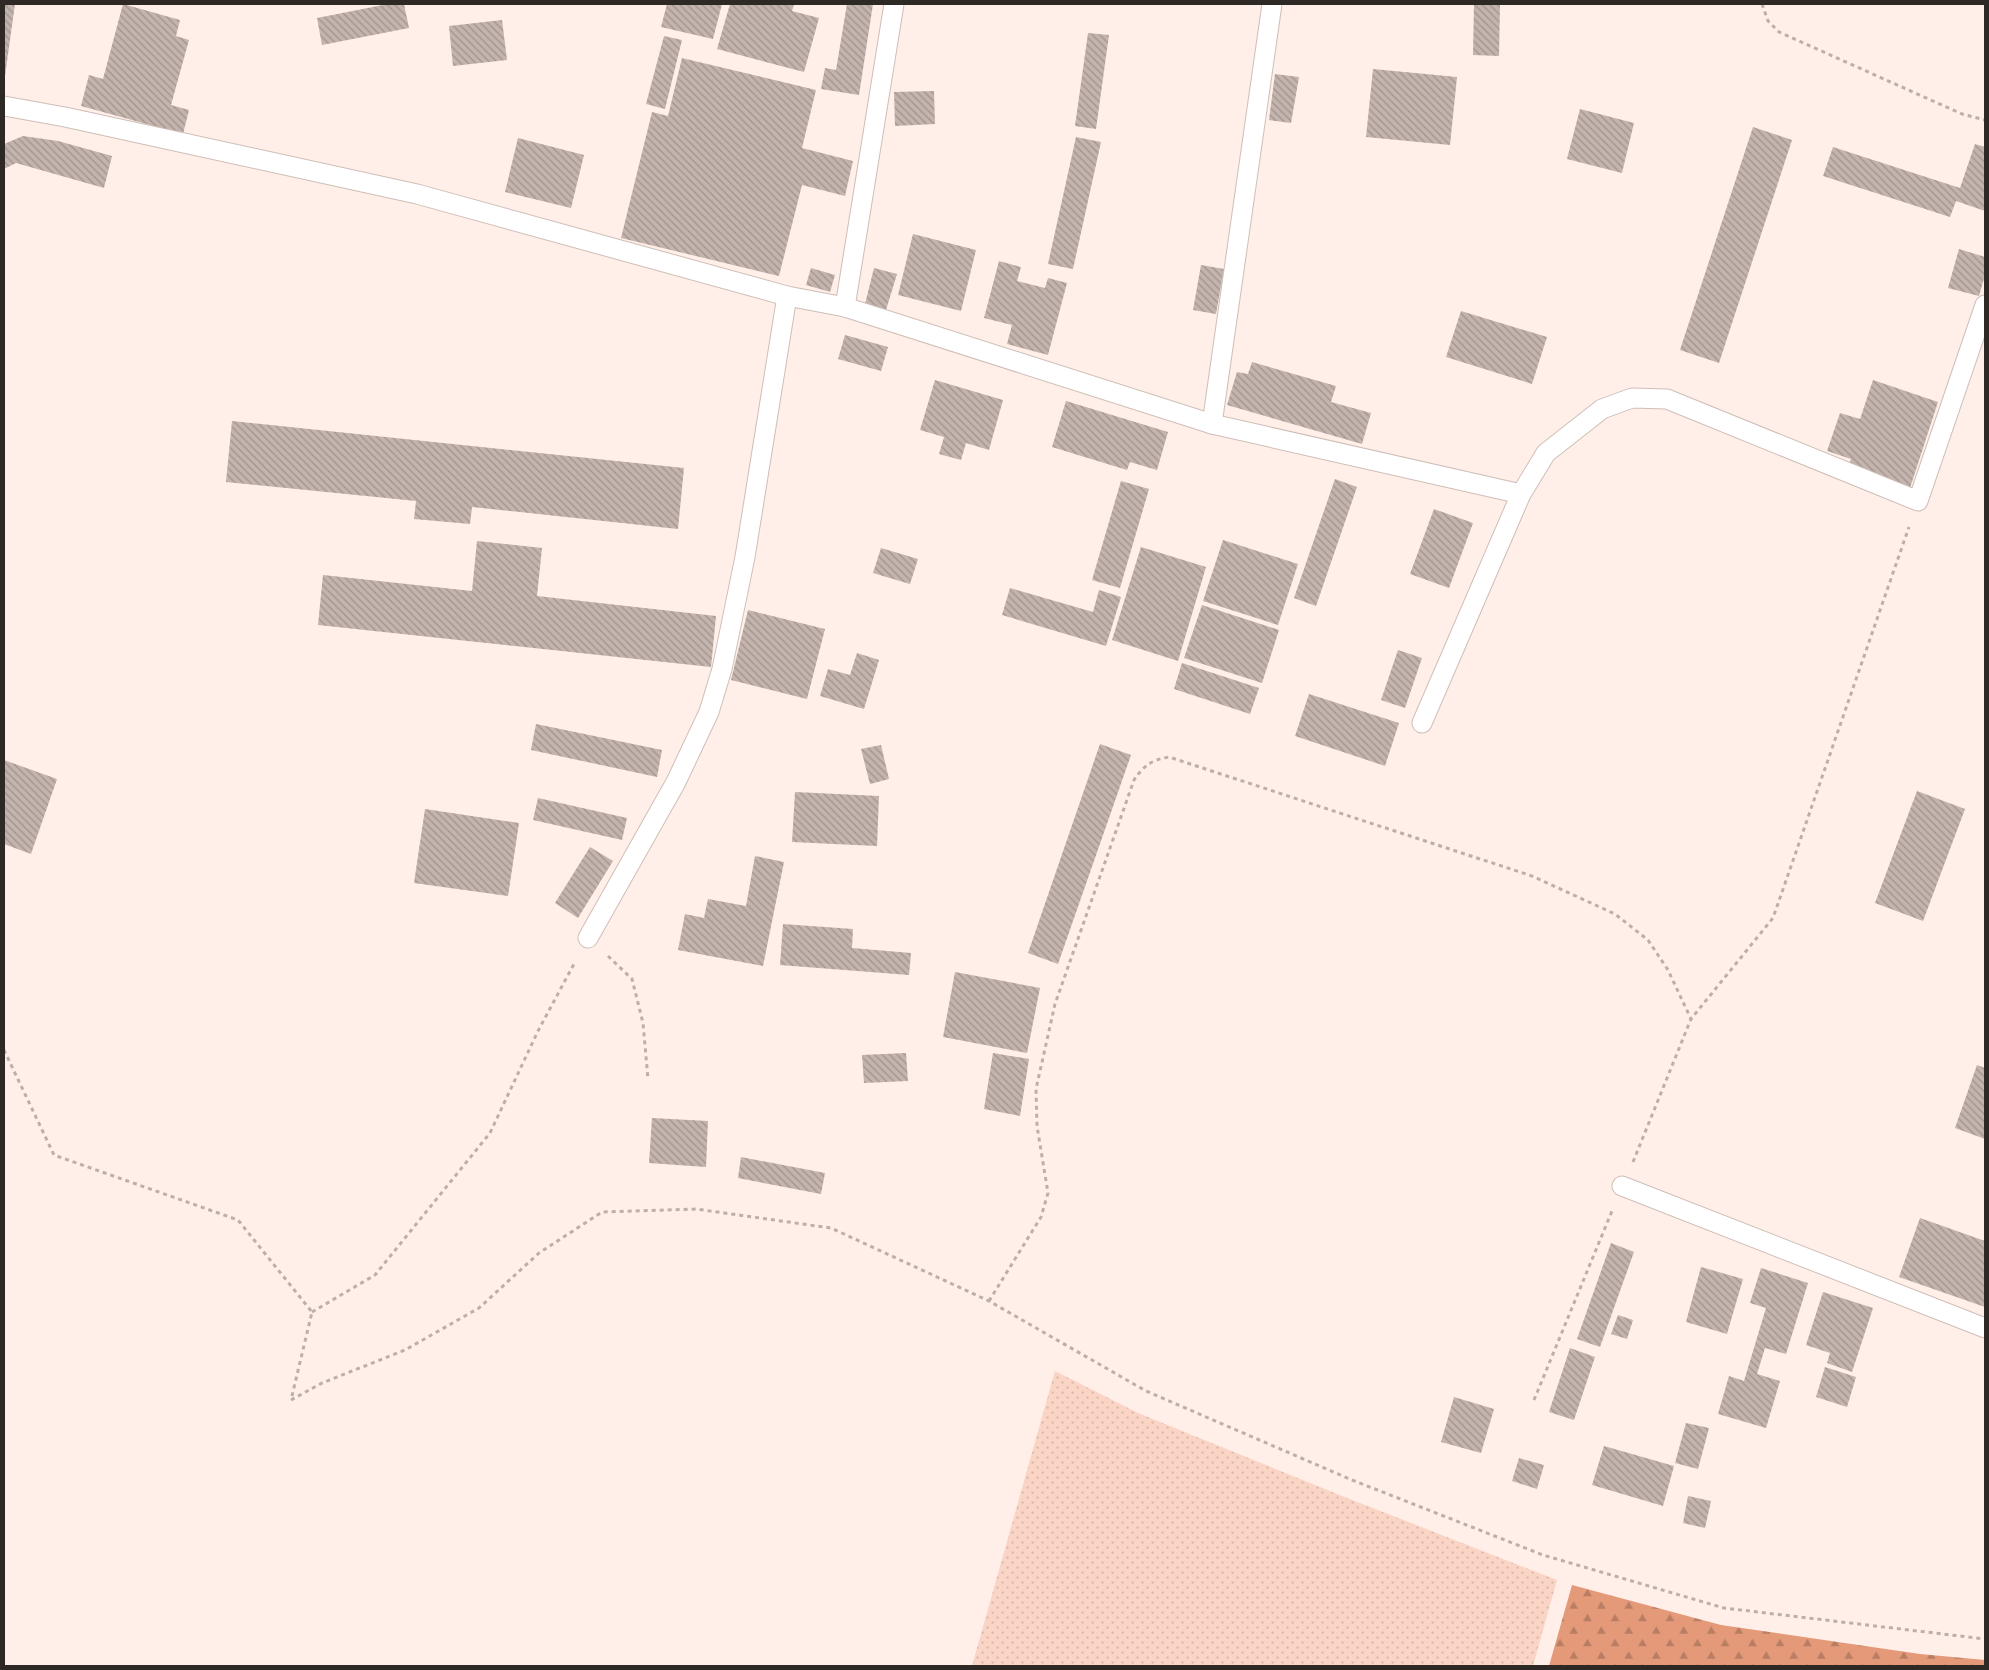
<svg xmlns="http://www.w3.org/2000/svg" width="1989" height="1670" font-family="'Source Sans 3',sans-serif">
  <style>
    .grass { fill: url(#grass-dots) }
    .forest { fill: url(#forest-firs) }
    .building { fill: url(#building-back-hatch) }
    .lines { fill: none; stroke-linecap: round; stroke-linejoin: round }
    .service-casing { stroke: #cebeb8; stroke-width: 21 }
    .path { stroke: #bbafa9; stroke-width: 3; stroke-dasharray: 4 4; stroke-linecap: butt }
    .service { stroke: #fff; stroke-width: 19 }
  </style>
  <defs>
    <pattern id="grass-dots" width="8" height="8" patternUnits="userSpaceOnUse" patternTransform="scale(1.25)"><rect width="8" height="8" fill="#fad4c4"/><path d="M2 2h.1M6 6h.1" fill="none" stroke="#d7b6a8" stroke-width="1.8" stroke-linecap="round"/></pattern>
    <pattern id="forest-firs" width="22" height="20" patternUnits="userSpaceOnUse" patternTransform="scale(1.25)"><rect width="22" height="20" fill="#e49979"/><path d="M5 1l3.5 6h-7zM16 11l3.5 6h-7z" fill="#b97d63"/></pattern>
    <pattern id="building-back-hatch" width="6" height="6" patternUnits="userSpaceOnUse" patternTransform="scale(1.25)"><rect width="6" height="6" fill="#c4b4ae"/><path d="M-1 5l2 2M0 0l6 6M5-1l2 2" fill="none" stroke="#a0928d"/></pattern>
  </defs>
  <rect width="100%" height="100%" fill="#ffefe8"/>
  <path class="grass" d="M1055,1371L1138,1413L1347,1498L1557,1580L1533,1666H972Z"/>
  <path class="forest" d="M1572,1585L1721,1625L1920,1654L1985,1660V1666H1549Z"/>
  <g class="building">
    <path d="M4,4H15L5,76L4,75Z"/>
    <path d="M123,4L180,20L176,36L189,40L171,105L189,110L183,134L81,106L89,75L103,79Z"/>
    <path d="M388,4H404L409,28L322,45L317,18Z"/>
    <path d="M667,4H722L713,39L661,27Z"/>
    <path d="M730,4H794L792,11L819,18L804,72L717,49Z"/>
    <path d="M847,4H873L859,95L821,89L825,68L836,70Z"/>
    <path d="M1474,4H1500L1499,56L1473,55Z"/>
    <path d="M502,20L507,60L453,66L449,26Z"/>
    <path d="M1088,33L1109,35L1096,129L1075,126Z"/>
    <path d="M664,36L682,40L665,109L646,104Z"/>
    <path d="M682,58L816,90L802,148L853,161L845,196L802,185L779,276L621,238L652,112L668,116Z"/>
    <path d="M1373,69L1457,77L1450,145L1366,137Z"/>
    <path d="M1275,74L1299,77L1291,123L1269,120Z"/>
    <path d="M934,91L935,124L895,126L894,92Z"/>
    <path d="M1580,109L1634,123L1622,173L1567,159Z"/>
    <path d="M1753,127L1792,140L1719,363L1680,350Z"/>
    <path d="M23,136L58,141L112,156L104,188L16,163L4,169V144Z"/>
    <path d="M1076,137L1101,142L1073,269L1048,264Z"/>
    <path d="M518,138L584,155L571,208L505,192Z"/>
    <path d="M1975,144L1985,147V211L1956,201L1950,217L1823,176L1833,147L1960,188Z"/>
    <path d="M913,234L976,250L961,311L898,295Z"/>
    <path d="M1959,249L1985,257V275L1979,296L1948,288Z"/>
    <path d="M999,261L1021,267L1017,281L1045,288L1048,278L1067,283L1048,355L1007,344L1012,325L984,318Z"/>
    <path d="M1201,265L1224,269L1216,314L1193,310Z"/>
    <path d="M811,268L835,275L830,292L806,285Z"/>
    <path d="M874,268L897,274L886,310L865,304Z"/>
    <path d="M1461,311L1547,337L1532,384L1446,357Z"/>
    <path d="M845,335L888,347L881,371L838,359Z"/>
    <path d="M1252,362L1336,386L1331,402L1371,413L1362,444L1227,405L1237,372L1248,374Z"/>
    <path d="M935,380L1003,400L989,450L966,443L961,460L939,454L944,437L920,430Z"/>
    <path d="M1873,380L1938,402L1910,488L1848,467L1851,459L1827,451L1840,413L1860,419Z"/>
    <path d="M1066,401L1168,432L1157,470L1130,462L1127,470L1052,447Z"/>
    <path d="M232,421L684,468L678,529L472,507L470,524L414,519L416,501L226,482Z"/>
    <path d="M1335,479L1357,487L1316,606L1294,598Z"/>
    <path d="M1121,481L1149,489L1120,588L1092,580Z"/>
    <path d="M1434,509L1473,523L1449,588L1410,574Z"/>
    <path d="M1223,540L1298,564L1278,625L1203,601Z"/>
    <path d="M477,541L542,548L537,596L716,616L711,667L318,625L323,575L472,591Z"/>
    <path d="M1141,547L1206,567L1178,661L1112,640Z"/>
    <path d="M881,548L918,559L910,584L873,573Z"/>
    <path d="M1010,588L1093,612L1099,590L1121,597L1106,646L1002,615Z"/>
    <path d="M1202,605L1279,630L1262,683L1184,658Z"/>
    <path d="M748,610L825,629L807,699L731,680Z"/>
    <path d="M1398,650L1422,658L1405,708L1381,700Z"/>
    <path d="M857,653L879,660L864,709L820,696L828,669L850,675Z"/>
    <path d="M1182,663L1259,688L1250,714L1174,689Z"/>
    <path d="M1309,694L1399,723L1385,766L1295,736Z"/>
    <path d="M536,724L662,750L657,777L531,750Z"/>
    <path d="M1100,744L1131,755L1058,964L1028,953Z"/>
    <path d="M881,745L889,779L870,784L861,749Z"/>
    <path d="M4,760L57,779L31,854L4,844Z"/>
    <path d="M1917,791L1965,809L1923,921L1875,903Z"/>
    <path d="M795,792L879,796L877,846L792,842Z"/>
    <path d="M538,798L627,818L622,840L533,820Z"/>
    <path d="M425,809L519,823L508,896L414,883Z"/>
    <path d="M590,847L613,861L578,918L555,903Z"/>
    <path d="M755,856L784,862L763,966L678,950L685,914L704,918L708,899L746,906Z"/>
    <path d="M783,924L853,929L852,948L911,953L909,975L780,965Z"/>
    <path d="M955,972L1040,988L1027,1053L943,1037Z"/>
    <path d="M906,1053L908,1081L864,1083L862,1055Z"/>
    <path d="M993,1053L1029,1059L1020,1116L984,1109Z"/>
    <path d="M1977,1065L1985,1068V1139L1955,1128Z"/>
    <path d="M652,1118L708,1121L706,1167L649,1163Z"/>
    <path d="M741,1157L825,1173L821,1194L738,1178Z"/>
    <path d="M1920,1218L1985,1241V1307L1899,1277Z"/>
    <path d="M1611,1243L1634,1252L1600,1347L1577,1339Z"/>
    <path d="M1701,1267L1743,1279L1727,1334L1686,1322Z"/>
    <path d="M1761,1268L1808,1283L1786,1354L1765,1348L1757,1374L1780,1381L1766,1428L1718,1414L1729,1376L1744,1381L1766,1308L1750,1303Z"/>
    <path d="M1823,1292L1873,1308L1852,1372L1827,1363L1830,1353L1806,1345Z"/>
    <path d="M1618,1315L1633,1320L1627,1339L1611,1334Z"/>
    <path d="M1570,1348L1595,1357L1574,1420L1549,1412Z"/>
    <path d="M1825,1367L1856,1377L1847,1407L1816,1397Z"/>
    <path d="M1454,1397L1494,1409L1481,1453L1441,1442Z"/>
    <path d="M1686,1423L1709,1428L1698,1469L1675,1463Z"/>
    <path d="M1604,1446L1674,1466L1663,1506L1592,1485Z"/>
    <path d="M1519,1458L1544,1465L1537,1489L1512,1481Z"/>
    <path d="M1688,1496L1711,1501L1705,1528L1683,1523Z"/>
  </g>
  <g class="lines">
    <g class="service-casing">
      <g id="service">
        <path d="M4,106L65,117L417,194L787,296L845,307L1212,424L1521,494"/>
        <path d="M845,307L894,4"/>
        <path d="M1212,424L1272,4"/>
        <path d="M1422,723L1521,494L1546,453L1602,409L1632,398L1667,399L1918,501L1985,305"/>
        <path d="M588,938L676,782L709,712L722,669L745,557L787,296"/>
        <path d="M1622,1186L1985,1328"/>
      </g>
    </g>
    <g class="path">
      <path d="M1762,4L1768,21L1779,32L1962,114L1985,120"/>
      <path d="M608,956L632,979L643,1023L648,1079"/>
      <path d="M4,1050L54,1155L238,1220L312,1312L291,1400L322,1383L405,1350L479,1308L539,1253L602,1212L696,1209L831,1228L989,1301L1146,1391L1352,1480L1543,1555L1724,1608L1985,1639"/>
      <path d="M1633,1162L1691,1019L1773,918L1909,527"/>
      <path d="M989,1301L1041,1217L1048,1193L1037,1126L1036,1089L1055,1004L1134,780C1144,765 1152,760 1169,757L1532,876L1615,914L1648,940L1668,970L1691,1019"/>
      <path d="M312,1312L375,1275L490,1133L538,1031L575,962"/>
      <path d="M1534,1400L1612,1211"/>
    </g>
    <use href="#service" class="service"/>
  </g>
  <rect width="1989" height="1670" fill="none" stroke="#2f2926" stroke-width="10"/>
</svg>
